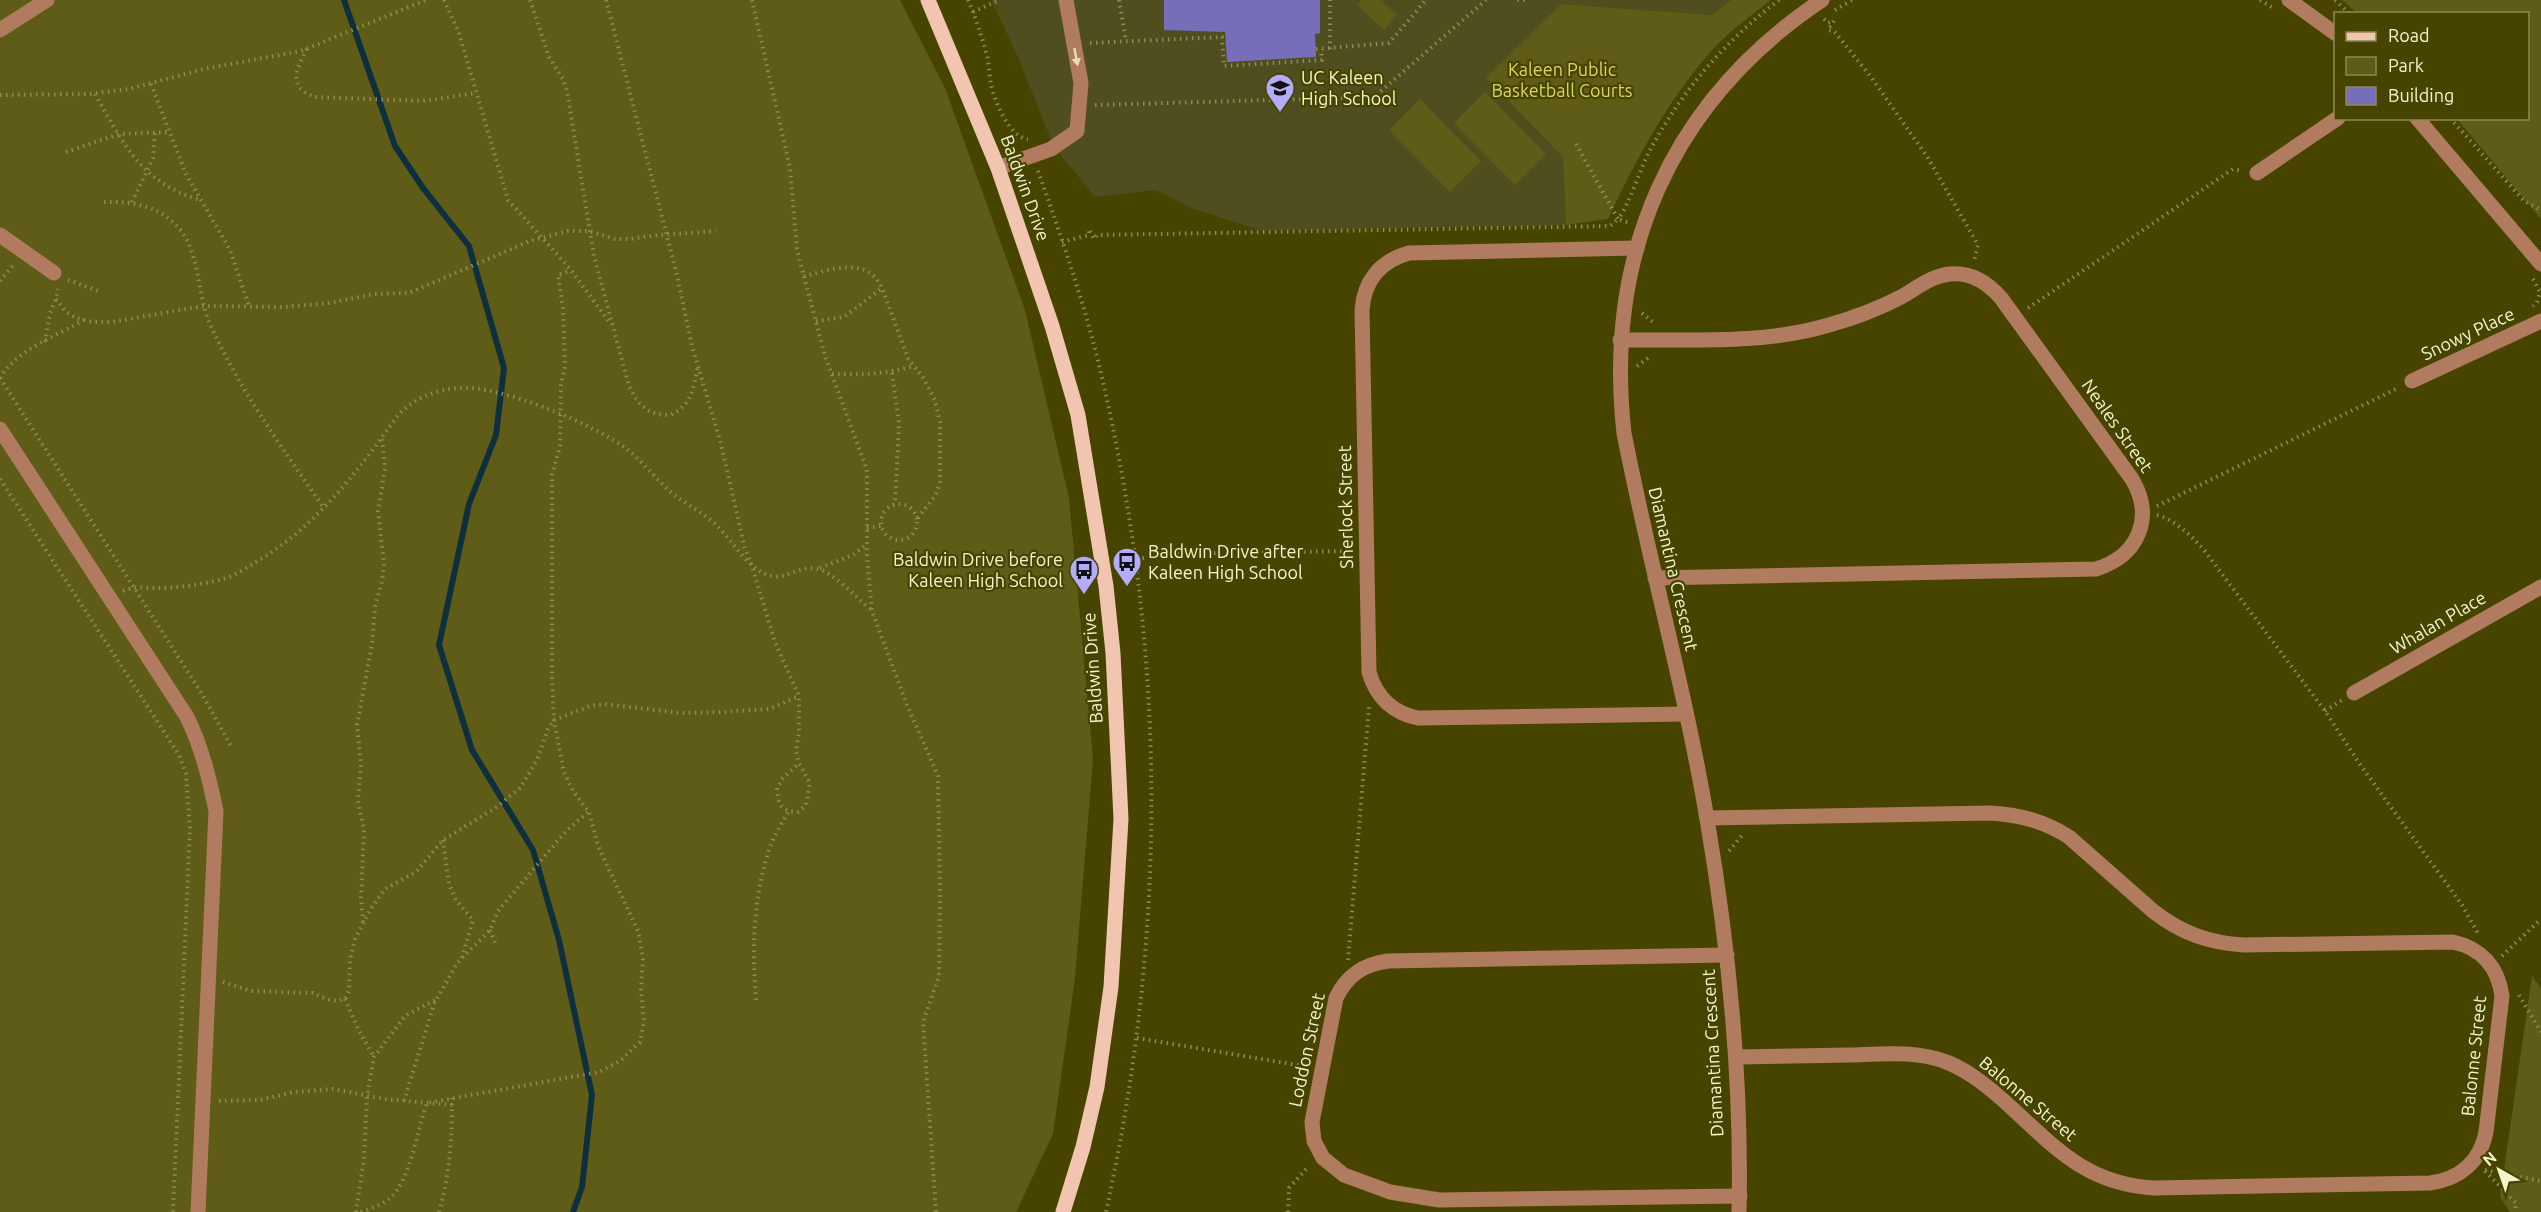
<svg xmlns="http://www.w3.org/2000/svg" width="2541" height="1212" font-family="Ubuntu,sans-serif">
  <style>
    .built { fill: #504e1e }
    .green { fill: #5f5c18 }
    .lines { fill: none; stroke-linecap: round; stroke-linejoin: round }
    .stream { stroke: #0e303e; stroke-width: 6 }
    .building { fill: #766eb9 }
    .path { stroke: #8e8c53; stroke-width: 4; stroke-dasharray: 1.5 4.5; stroke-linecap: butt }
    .minor { stroke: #b17b60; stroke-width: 15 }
    .major { stroke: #f1c5af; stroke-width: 15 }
    .oneway { fill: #e7dcb6 }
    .labels { text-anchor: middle; stroke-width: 4.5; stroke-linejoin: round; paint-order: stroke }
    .park-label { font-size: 18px; fill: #dbd75d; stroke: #474400 }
    .poi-label { font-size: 18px; fill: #f4f4cc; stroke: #474400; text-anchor: start }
    .street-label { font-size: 18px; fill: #f4f4cc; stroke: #474400 }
  </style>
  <rect width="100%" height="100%" fill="#474400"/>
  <path class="built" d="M991,0H1731L1712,15L1561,4L1563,157L1566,225L1262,231L1194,209L1156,190L1095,197L1054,147L1018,57Z"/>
  <g class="green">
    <path d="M0,0H900L945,88L1025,310L1069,498L1093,759L1075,978L1053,1134L1016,1212H0Z"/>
    <path d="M1362,0H1380L1397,15L1384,30L1357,5Z"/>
    <path d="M1731,0H1771C1752,15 1731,30 1714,48C1668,99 1637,158 1608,219L1566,225L1563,157L1486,78L1561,4L1712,15Z"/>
    <path d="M2342,0H2541V219L2457,119L2528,118V14L2357,13Z"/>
    <path d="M1485,92L1546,154L1515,185L1454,123Z"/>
    <path d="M1420,99L1481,161L1450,192L1389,130Z"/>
    <path d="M2532,976L2541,988V1212H2510L2500,1197Z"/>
  </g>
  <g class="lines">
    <path class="stream" d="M344,0L395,146L423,188L469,246L504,368L496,435L469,504L439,645L472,750L533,850L559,940L592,1095L582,1187L573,1212"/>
  </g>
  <path class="building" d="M1164,0H1320V33L1315,34L1316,57L1227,62L1225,32L1164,30Z"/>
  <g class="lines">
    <g class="path">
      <path d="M444,0L459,33L508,200L571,270L610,323"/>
      <path d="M530,0L549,57L563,79L567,91L594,256L629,386C639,406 647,415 670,415C692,405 693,389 698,366"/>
      <path d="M606,0L676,271L692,346L721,444L745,549L752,566L775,642L799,696V732L796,752L799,763L810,783L806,805L798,812C781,811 778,805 777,788L783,778L799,763"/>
      <path d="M752,0L790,168L797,250L825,356L867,470V556L872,611L907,705L938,776L940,894L939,976L923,1022L936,1212"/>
      <path d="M968,0C975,16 981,34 986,52C989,62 989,74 991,84C994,101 1010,138 1028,139"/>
      <path d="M1119,0L1126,41"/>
      <path d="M1517,0H1525"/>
      <path d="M2260,0L2275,9"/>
      <path d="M2335,0L2350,14"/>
      <path d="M1835,10L1852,0"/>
      <path d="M973,12L999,0"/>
      <path d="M1824,19L1828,23L1834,21L1828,30L1834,31L1871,77L1928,158L1978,245L1974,261"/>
      <path d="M1090,43L1222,37L1224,66L1322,60L1321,49"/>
      <path d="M307,49C296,70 287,87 315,97L423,101L476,93"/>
      <path d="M1316,49L1389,43L1426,0"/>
      <path d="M1330,49V0"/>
      <path d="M151,84L186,174L230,250L249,306"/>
      <path d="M95,94C123,143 141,183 200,200"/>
      <path d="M0,95L90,94L129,89L204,69L301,51L426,0"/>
      <path d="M1095,105L1374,97L1486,0"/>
      <path d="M2450,118L2524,201L2541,210"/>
      <path d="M1576,144L1618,219C1630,204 1639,171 1649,152C1680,93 1726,40 1779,0"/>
      <path d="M66,152L119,134L171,132"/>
      <path d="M1038,171C1061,236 1084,302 1100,369C1167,652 1168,928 1106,1212"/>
      <path d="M104,202C133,201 162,206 181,231C199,253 198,295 209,322C239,389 282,448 324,508"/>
      <path d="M132,202L153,158L155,132"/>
      <path d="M1062,242L1089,235V229L1094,239L1097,235L1610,226L1618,219L1630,223"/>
      <path d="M804,276C832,270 867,255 882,288L908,358L924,379L935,401L940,422V483L935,496L917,519"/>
      <path d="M2533,279L2540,292L2537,302L2533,306"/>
      <path d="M68,280L99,291"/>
      <path d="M0,281L15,263"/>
      <path d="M56,299L66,312L76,318L93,322H112L203,306L283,307L329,303L375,294L409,293L530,241L568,231H589L615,239H629L658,235L716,231"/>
      <path d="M2028,308L2233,169L2242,171"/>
      <path d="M1642,313L1654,323"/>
      <path d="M816,321L844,317L882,288"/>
      <path d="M45,342L50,313L56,299L58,289"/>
      <path d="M1637,366L1651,356"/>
      <path d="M892,373L899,424L895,504"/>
      <path d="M832,374C860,375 886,374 914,366"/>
      <path d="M0,378L202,694L231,746"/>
      <path d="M0,378C16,350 56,336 84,320"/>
      <path d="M0,479L179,755L186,774L190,829L173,1212"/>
      <circle cx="899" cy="522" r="18"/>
      <path d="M2157,506L2398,388"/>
      <path d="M2157,515C2177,521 2190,535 2204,550L2325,711L2359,763L2462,905L2479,935"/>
      <path d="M867,528L881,526"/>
      <path d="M820,568L853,555L867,544"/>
      <path d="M1117,568L1134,565L1136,559L1166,554L1351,551"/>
      <path d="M123,591C137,585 150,589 164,588C184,587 204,584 223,579C234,576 246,568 256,562C316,527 358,471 398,415C414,398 435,390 459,388C497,384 597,425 628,450C644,463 657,480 673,494C687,505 704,513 717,526C730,538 740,556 754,567C783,590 793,563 818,569C833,572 858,599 871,610"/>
      <path d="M2325,711L2342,700"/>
      <path d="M443,840L449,884L456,900L473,920L462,958"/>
      <path d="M1729,851L1743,834"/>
      <path d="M363,922L361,897L364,830L358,801L361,763L357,725L372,644L375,606L382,582L384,564L378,511L385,469L382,437"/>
      <path d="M490,930L496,945"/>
      <path d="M2502,956L2541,919"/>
      <path d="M1348,960L1369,707"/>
      <path d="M223,982L251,991L313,993L326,999L337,1001L345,999L349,991L350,960L355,939L370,910L385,889L416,872L443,840L495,808L520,788L537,760L548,729L554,720L590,706L605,704L680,713L723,712L769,709L799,696"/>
      <path d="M2519,995L2541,1032"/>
      <path d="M345,999L359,1031L374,1057"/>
      <path d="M756,1000C752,950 753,902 768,853C772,839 781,825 788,812"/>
      <path d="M1137,1038L1308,1067"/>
      <path d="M219,1101L260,1100L294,1092L333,1089L385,1099L452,1105"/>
      <path d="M404,1101L434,1004L457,963L490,930L498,911L566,831L588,812"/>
      <path d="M2485,1170L2541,1181"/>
      <path d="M2485,1171L2516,1203L2515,1212"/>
      <path d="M356,1212L364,1159L367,1096L374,1057L405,1016L435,1000"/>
      <path d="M361,1212C370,1208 383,1205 390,1198C411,1180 417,1129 427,1103L599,1072L620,1061L640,1042L644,1022L641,990L643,959L638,931L598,846L589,812L573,791L564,772L554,720L552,680V475L560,446L561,385L565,366L563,308L558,275L571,270"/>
      <path d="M439,1212C450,1176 452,1135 452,1098"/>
      <path d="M1288,1212L1289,1188L1309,1166"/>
    </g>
    <g class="minor">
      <path d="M2289,0L2336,34"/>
      <path d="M0,30L47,0"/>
      <path d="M2417,118L2541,264"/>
      <path d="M998,168L1051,149L1077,131L1081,83L1066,0"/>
      <path d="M2257,173L2338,118"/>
      <path d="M0,235L54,273"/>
      <path d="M1637,248L1409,253C1380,261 1364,281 1362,310L1369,672C1376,697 1393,713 1418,718L1686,714"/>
      <path d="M1620,340C1689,339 1762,345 1829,325C1854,318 1878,309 1901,297C1917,288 1931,276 1950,274C1971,272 1988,283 2001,298L2132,479C2155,518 2138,556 2096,569L1655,578"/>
      <path d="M2412,381L2541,321"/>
      <path d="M0,429L187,717C202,748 209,777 216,811L198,1212"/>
      <path d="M2354,693L2541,587"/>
      <path d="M1707,818L1991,813C2020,815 2044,821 2069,837L2153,911C2181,933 2209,943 2244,945L2453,942C2481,948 2498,967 2502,996L2486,1132C2480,1162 2460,1179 2430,1183L2154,1188C2084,1184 2053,1145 2004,1101C1987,1086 1970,1072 1949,1063C1917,1050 1882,1054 1850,1055C1812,1056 1774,1056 1736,1057"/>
      <path d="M1727,955L1388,961C1364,964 1347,975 1336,998L1312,1122L1314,1141L1323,1158L1344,1175L1390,1192L1439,1200L1740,1196"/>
      <path d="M1739,1212C1742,1081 1729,948 1707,819C1685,689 1649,562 1624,433C1604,254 1671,101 1822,0"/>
    </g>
    <path class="major" d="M928,0L998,168L1052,326L1078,415L1106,586L1113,653L1121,819L1111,987L1097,1087L1083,1147L1063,1212"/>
  </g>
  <defs><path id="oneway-solid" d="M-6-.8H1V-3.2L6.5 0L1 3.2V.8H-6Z" transform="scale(1.5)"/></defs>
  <use class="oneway" href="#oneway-solid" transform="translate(1076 57) rotate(80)"/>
  <defs>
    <g id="school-pin" transform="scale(1.5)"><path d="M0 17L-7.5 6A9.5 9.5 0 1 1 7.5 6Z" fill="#b3adf9" stroke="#474400"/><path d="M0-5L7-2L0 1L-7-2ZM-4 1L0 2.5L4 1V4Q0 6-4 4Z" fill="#111"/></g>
    <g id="bus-pin" transform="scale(1.5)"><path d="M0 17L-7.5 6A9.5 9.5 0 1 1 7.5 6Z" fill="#b3adf9" stroke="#474400"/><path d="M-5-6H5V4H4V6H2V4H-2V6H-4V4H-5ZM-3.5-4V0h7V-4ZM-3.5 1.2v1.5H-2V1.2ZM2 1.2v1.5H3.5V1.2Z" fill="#111"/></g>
  </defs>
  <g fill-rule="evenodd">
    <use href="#school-pin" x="1280" y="88"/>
    <use href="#bus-pin" x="1127" y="562"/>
    <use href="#bus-pin" x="1084" y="570"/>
  </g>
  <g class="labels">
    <g class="park-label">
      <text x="1562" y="76">Kaleen Public<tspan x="1562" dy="21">Basketball Courts</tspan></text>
    </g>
    <g class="poi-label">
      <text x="1301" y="84">UC Kaleen<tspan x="1301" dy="21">High School</tspan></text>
      <text x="1148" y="558">Baldwin Drive after<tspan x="1148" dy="21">Kaleen High School</tspan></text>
      <text x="1063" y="566" text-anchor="end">Baldwin Drive before<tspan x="1063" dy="21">Kaleen High School</tspan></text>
    </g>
    <g class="street-label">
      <text transform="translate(1025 188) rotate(70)" y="6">Baldwin Drive</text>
      <text transform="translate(2468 334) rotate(-25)" y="6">Snowy Place</text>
      <text transform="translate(2117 426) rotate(55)" y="6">Neales Street</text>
      <text transform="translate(1346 507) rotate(-91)" y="6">Sherlock Street</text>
      <text transform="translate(1673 569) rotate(77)" y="6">Diamantina Crescent</text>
      <text transform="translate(2438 623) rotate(-30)" y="6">Whalan Place</text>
      <text transform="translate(1093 668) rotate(-94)" y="6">Baldwin Drive</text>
      <text transform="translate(1307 1050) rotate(-78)" y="6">Loddon Street</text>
      <text transform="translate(1713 1053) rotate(-93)" y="6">Diamantina Crescent</text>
      <text transform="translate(2474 1056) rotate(-84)" y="6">Balonne Street</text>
      <text transform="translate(2028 1099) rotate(40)" y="6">Balonne Street</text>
    </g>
  </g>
  <rect x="2334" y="12" width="195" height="108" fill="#474400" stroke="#8c8a52" stroke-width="1.5"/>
  <rect x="2346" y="32" width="30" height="9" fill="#f1c5af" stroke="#8c8a52" stroke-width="1.5"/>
  <text x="2388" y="42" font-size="18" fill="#f4f4cc">Road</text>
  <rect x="2346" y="57" width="30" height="18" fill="#5f5c18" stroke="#8c8a52" stroke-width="1.5"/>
  <text x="2388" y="72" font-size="18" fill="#f4f4cc">Park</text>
  <rect x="2346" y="87" width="30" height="18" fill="#766eb9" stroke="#8c8a52" stroke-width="1.5"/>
  <text x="2388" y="102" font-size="18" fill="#f4f4cc">Building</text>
  <g transform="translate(2499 1170) rotate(320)" stroke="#474400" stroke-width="4.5" paint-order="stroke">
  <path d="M0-4.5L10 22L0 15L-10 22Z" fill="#f4f4cc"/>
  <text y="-9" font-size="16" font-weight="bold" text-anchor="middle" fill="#f4f4cc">N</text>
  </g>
</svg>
